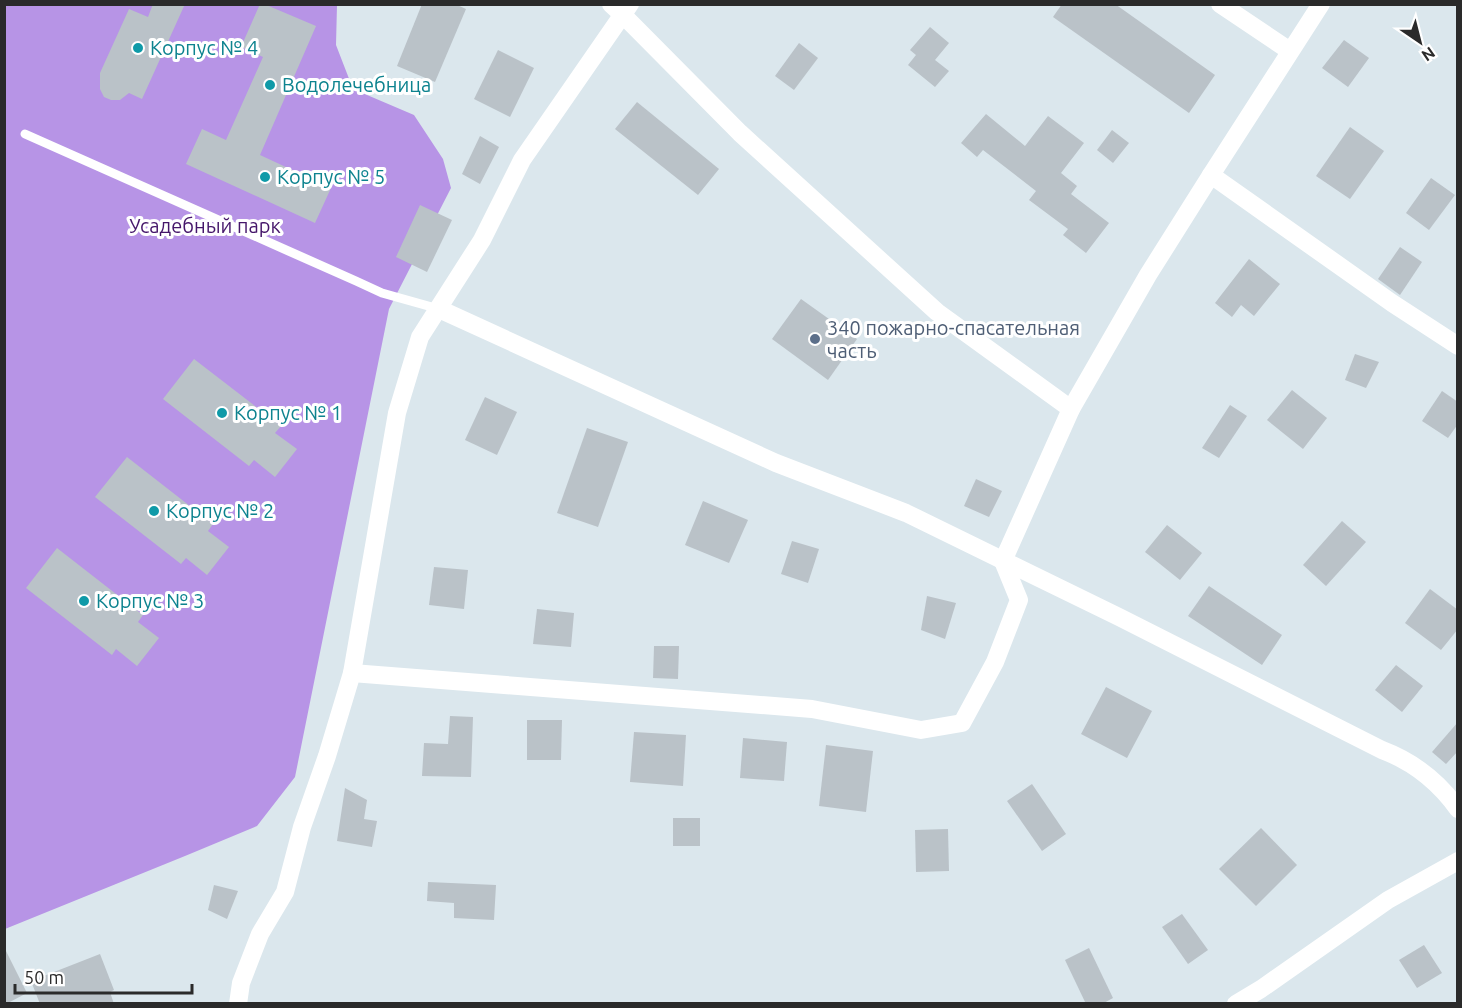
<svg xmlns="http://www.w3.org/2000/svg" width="1462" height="1008" font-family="Ubuntu,sans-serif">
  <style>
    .green { fill: #b794e6 }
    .building { fill: #bac2c8 }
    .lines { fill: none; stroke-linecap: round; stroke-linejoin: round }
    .service { stroke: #fff; stroke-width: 9 }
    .minor { stroke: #fff; stroke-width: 18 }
    .culture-dot { fill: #0f9aa8; stroke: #fff; stroke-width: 2 }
    .service-dot { fill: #5c6f8a; stroke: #fff; stroke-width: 2 }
    .labels { text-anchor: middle; stroke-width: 6; stroke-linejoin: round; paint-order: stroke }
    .culture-label { font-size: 20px; fill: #0d838f; stroke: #fff; text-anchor: start }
    .park-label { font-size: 20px; fill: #45166a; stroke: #fff }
    .service-label { font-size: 20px; fill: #4e5e75; stroke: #fff; text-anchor: start }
  </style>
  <rect width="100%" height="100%" fill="#dbe7ed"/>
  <path class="green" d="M5,5H337L336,45L353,89L414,115L443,159L451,188L389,309L295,777L257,826L185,856L5,929Z"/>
  <g class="building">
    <path d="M153,4H185L142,99L129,93L120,100H111L104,97L100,89V73L129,9L148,17Z"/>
    <path d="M260,4H264L316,26L260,155L331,188L315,223L186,164L202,129L226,140L263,57L241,47Z"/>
    <path d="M422,4H455L466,9L435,82L397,66Z"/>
    <path d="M1062,4H1115L1215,75L1189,113L1053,17Z"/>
    <path d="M930,27L949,43L935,60L949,71L935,87L908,65L916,55L910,50Z"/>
    <path d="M1344,40L1369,58L1348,87L1322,68Z"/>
    <path d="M799,43L818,58L794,90L775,76Z"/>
    <path d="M498,50L534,68L510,117L474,99Z"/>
    <path d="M637,102L719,169L698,195L615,129Z"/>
    <path d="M986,114L1025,146L1048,116L1084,143L1061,173L1077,186L1071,194L1109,223L1086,253L1063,235L1068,229L1029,200L1036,191L983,150L977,157L961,143Z"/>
    <path d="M1350,127L1384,151L1350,199L1316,176Z"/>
    <path d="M1112,130L1129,143L1113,163L1097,150Z"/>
    <path d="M480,136L499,147L480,184L462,174Z"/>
    <path d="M1431,178L1455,195L1429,230L1406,213Z"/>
    <path d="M420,205L452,220L427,272L396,257Z"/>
    <path d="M1400,247L1422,262L1400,295L1378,279Z"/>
    <path d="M1249,259L1280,284L1254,316L1241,305L1232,317L1215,303Z"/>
    <path d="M801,299L857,339L828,380L772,339Z"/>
    <path d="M1355,354L1379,362L1366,388L1345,380Z"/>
    <path d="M194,359L281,426L275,433L297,449L275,477L254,460L249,466L163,399Z"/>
    <path d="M1292,390L1327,418L1303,449L1267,420Z"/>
    <path d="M1442,391L1458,402V424L1448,438L1422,421Z"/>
    <path d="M485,397L517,412L497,455L465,440Z"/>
    <path d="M1230,405L1247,416L1219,458L1202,448Z"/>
    <path d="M587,428L628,442L598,527L557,513Z"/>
    <path d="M127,457L213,524L208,531L229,547L207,575L186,558L181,564L95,497Z"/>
    <path d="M976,479L1002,491L989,517L964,506Z"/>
    <path d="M703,501L748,520L729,563L685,545Z"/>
    <path d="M1342,521L1366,542L1326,586L1303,565Z"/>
    <path d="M1167,525L1202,553L1180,580L1145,552Z"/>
    <path d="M792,541L819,549L808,583L781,574Z"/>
    <path d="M57,548L143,615L138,622L159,638L137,666L116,649L112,655L26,588Z"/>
    <path d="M434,567L468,570L464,609L429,605Z"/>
    <path d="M1209,586L1282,635L1262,665L1188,616Z"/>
    <path d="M1430,589L1458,610V629L1441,650L1405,623Z"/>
    <path d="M927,596L956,603L945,639L921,630Z"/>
    <path d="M537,609L574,613L571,647L533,644Z"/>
    <path d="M654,646H679L678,679L653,678Z"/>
    <path d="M1396,665L1423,686L1402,712L1375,690Z"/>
    <path d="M1106,687L1152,711L1127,758L1081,734Z"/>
    <path d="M450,716L473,717L471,777L422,776L424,743L448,744Z"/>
    <path d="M527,720H562L561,760H527Z"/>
    <path d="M1458,722V751L1446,764L1432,752Z"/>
    <path d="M634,732L686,735L683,786L630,782Z"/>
    <path d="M743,738L787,742L784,781L740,778Z"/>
    <path d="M826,745L873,751L866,812L819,806Z"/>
    <path d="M1032,784L1066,834L1042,851L1007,801Z"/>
    <path d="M345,788L367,800L364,819L377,821L372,847L337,841Z"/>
    <rect x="673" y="818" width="27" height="28"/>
    <path d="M1261,828L1297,865L1256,906L1219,869Z"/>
    <path d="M948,829L949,871L916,872L915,830Z"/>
    <path d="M428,882L496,885L494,920L454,918V903L427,901Z"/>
    <path d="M214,885L238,891L227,919L208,910Z"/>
    <path d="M1182,914L1208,950L1188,964L1162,927Z"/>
    <path d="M1424,945L1442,973L1417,988L1399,960Z"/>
    <path d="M4,947L27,993L6,1004H4Z"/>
    <path d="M1089,948L1113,998L1102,1004H1086L1065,960Z"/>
    <path d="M100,954L114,990L110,992L114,1004H40L31,981Z"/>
  </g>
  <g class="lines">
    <path class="service" d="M25,134L356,281L382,293L439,309"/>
    <g class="minor">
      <path d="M611,4L623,15L740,133L937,312L1071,409"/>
      <path d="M1220,4L1290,51"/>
      <path d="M1211,175L1392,303L1458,346"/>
      <path d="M439,309L776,463L906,513L1119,617L1382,750C1414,762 1438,781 1458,809"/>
      <path d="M352,673L812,709L921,730L962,723L995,662L1019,600L1003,561L1071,409L1148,275L1211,175L1321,4"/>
      <path d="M238,1004L241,983L260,934L285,892L302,827L327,756L352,673L397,413L420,337L482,240L522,160L630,4"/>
      <path d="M1236,1004L1261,989L1388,900L1458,861"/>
    </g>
  </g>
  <g class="culture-dot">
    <circle cx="138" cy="48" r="6"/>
    <circle cx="270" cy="85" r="6"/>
    <circle cx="265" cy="177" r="6"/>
    <circle cx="222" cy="413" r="6"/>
    <circle cx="154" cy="511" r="6"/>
    <circle cx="84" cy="601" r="6"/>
  </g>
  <circle class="service-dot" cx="815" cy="339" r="6"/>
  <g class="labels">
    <g class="culture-label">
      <text x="150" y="55">Корпус № 4</text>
      <text x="282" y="92">Водолечебница</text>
      <text x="277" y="184">Корпус № 5</text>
      <text x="234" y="420">Корпус № 1</text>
      <text x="166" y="518">Корпус № 2</text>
      <text x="96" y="608">Корпус № 3</text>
    </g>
    <g class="park-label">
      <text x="205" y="233">Усадебный парк</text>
    </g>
    <g class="service-label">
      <text x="827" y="335">340 пожарно-спасательная<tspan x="827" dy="23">часть</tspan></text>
    </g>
  </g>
  <rect width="1462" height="1008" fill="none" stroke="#2a2a2a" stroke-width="12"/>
  <g transform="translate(1420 42) rotate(145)" stroke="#ffffff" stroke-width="4.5" paint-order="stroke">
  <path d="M0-4.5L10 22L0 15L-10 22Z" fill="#2a2a2a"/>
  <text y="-9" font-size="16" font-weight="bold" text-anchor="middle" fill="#2a2a2a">N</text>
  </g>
  <path d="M15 984v9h177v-9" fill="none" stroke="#2a2a2a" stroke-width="3"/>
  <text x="24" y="984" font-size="18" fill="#2a2a2a" stroke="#ffffff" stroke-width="4.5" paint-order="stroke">50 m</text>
</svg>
